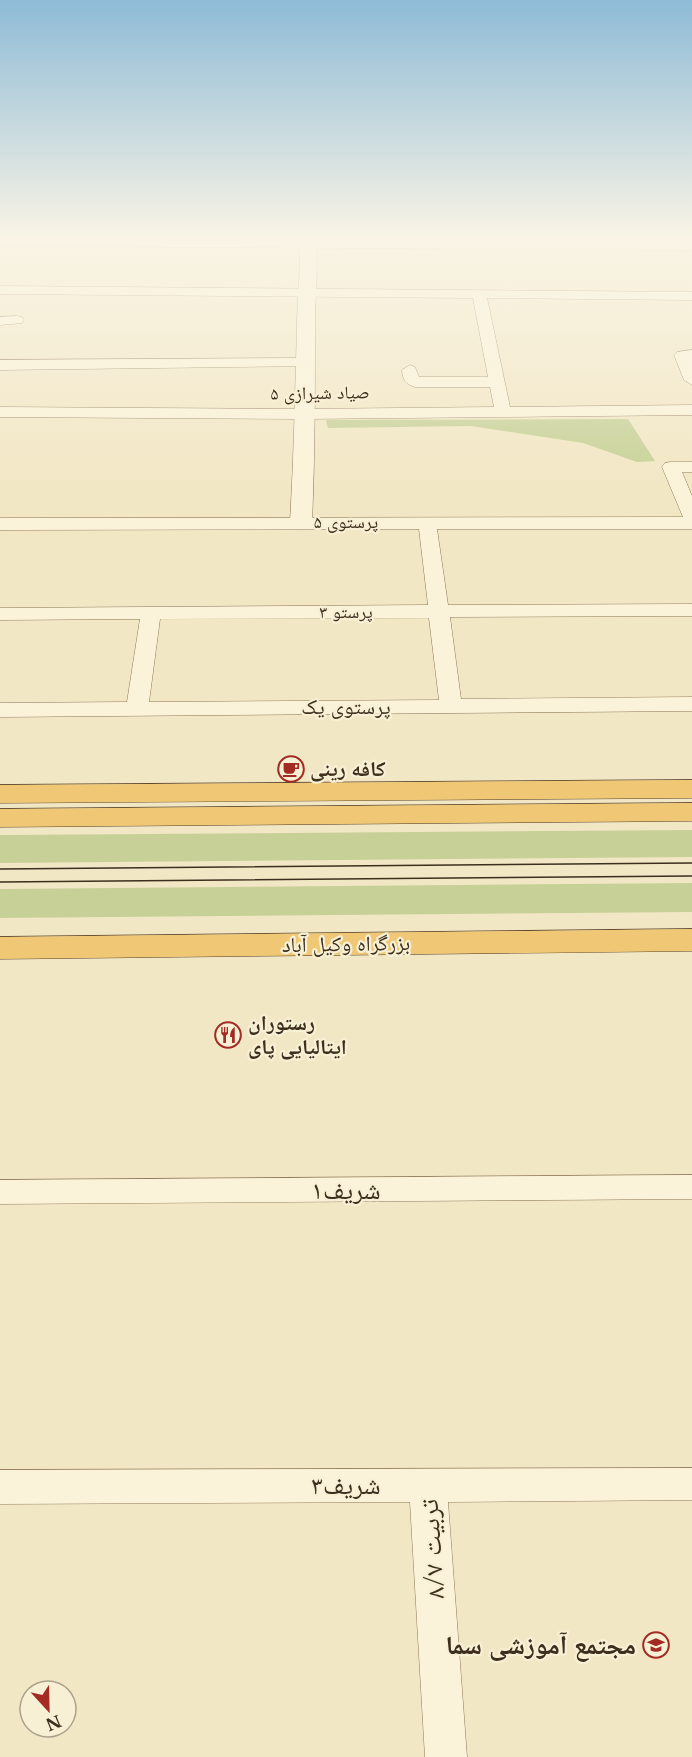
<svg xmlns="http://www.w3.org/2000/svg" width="692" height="1757" font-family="'Libre Baskerville','Noto Naskh Arabic',serif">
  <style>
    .green { fill: #c7d197 }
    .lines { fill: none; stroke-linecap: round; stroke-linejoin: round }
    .minor-casing { stroke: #8e7959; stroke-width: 1 }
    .tertiary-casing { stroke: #8e7959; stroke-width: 1 }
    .trunk-casing { stroke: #5c462d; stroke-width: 1 }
    .minor { fill: #fbf3d9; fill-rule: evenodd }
    .tertiary { fill: #fbf3d9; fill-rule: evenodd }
    .trunk { fill: #efc775; fill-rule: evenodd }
    .tram { stroke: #3d2f1e; stroke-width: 1.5 }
    .labels { text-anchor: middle; stroke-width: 4.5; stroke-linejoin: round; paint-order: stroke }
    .far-street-label { font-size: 18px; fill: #3d2f1e; stroke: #f8f0d5 }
    .street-label { font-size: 21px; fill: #3d2f1e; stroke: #f8f0d5 }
    .poi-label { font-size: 21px; font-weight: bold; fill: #3d2f1e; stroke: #f8f0d5; text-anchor: start }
    .near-street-label { font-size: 26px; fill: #3d2f1e; stroke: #f8f0d5 }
    .near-poi-label { font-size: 26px; font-weight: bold; fill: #3d2f1e; stroke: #f8f0d5; text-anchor: end }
  </style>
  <rect width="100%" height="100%" fill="#f2e7c5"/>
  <g class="green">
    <path d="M628,419L655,461L637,462L583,443L471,426L328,428L326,420Z"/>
    <path d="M692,830V857L0,863V835Z"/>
    <path d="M692,883V912L0,918V889Z"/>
  </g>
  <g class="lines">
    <g class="minor-casing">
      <g id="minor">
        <path d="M0,239L692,242V250L0,246Z"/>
        <path d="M0,286L692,292V300L487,298L510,407L692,405V415L304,419L0,417V407L304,409L494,407L490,387H415C405,384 403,380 402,370L410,365L415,367L419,377H488L473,298L0,294Z"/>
        <path d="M17,316L22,317L24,320L22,323L0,325V317Z"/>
        <path d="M692,350V385L684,380L674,355L677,352Z"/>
        <path d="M306,358L311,360L314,363L311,366L0,370V360Z"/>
        <path d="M671,462H692V472H682L692,496V529H437L448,605L692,604V616L450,617L461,699L692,697V711L0,717V703L127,702L140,619L0,620V608L428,605L419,529L0,530V518L683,517L662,467L665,463ZM429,618L439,700L149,702L160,619Z"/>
        <path d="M692,1175V1199L0,1204V1180Z"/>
        <path d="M692,1468V1500L448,1502L467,1757H425L410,1502L0,1504V1470Z"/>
      </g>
    </g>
    <g class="tertiary-casing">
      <path id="tertiary" d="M299,239H315C319,266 315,295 315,322C315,389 315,455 312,522L309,527L301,529L293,527L290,522C294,457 295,392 297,327C297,298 302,268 299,239Z"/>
    </g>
    <g class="trunk-casing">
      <g id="trunk">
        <path d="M692,780V798L0,803V785Z"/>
        <path d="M692,803V821L0,827V809Z"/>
        <path d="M692,929V951L0,959V937Z"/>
      </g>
    </g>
    <use href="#minor" class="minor"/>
    <use href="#tertiary" class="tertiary"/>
    <use href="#trunk" class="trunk"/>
    <g class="tram">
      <path d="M0,869L692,863"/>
      <path d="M0,882L692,876"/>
    </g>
  </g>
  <linearGradient id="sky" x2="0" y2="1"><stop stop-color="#8ebbd7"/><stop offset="0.49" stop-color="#f9f4e5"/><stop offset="1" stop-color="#f9f4e5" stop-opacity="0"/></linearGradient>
  <rect width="692" height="485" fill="url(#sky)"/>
  <defs>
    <g id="cafe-ring" transform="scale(1.35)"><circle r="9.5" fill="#f8f0d5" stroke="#a32b24" stroke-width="1.5"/><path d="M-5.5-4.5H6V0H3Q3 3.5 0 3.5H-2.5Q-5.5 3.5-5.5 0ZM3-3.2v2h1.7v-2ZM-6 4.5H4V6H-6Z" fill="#a32b24"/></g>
    <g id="restaurant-ring" transform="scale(1.35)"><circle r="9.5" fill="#f8f0d5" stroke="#a32b24" stroke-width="1.5"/><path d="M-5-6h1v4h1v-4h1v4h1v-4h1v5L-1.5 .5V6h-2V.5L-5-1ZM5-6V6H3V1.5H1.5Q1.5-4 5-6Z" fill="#a32b24"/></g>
    <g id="school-ring" transform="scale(1.35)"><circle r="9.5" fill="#f8f0d5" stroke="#a32b24" stroke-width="1.5"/><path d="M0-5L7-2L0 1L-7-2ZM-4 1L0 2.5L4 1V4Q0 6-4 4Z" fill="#a32b24"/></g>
  </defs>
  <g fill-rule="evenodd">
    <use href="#cafe-ring" x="291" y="769"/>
    <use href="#restaurant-ring" x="228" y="1035"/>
    <use href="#school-ring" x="656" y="1645"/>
  </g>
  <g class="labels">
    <g class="far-street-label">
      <text transform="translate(320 393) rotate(-1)" y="6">صیاد شیرازی ۵</text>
      <text x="346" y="528">پرستوی ۵</text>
      <text x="346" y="618">پرستو ۳</text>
    </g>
    <g class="street-label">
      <text x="346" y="714">پرستوی یک</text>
      <text transform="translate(346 944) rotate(-1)" y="7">بزرگراه وکیل آباد</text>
    </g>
    <g class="poi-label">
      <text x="310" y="776">کافه رینی</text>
      <text x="248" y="1030">رستوران<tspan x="248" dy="24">ایتالیایی پای</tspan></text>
    </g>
    <g class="near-street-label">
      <text x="346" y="1199">شریف١</text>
      <text x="346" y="1494">شریف٣</text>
      <text transform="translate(432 1549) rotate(-94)" y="9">تربیت ۸/۷</text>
    </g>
    <g class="near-poi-label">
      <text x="636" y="1654">مجتمع آموزشی سما</text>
    </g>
  </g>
  <g transform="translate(48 1709) rotate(158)"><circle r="28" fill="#f8f0d5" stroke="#ada38c" stroke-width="1.5"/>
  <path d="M0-4.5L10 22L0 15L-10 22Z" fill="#a32b24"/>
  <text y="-9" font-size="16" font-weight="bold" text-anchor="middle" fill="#3d2f1e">N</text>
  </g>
</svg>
